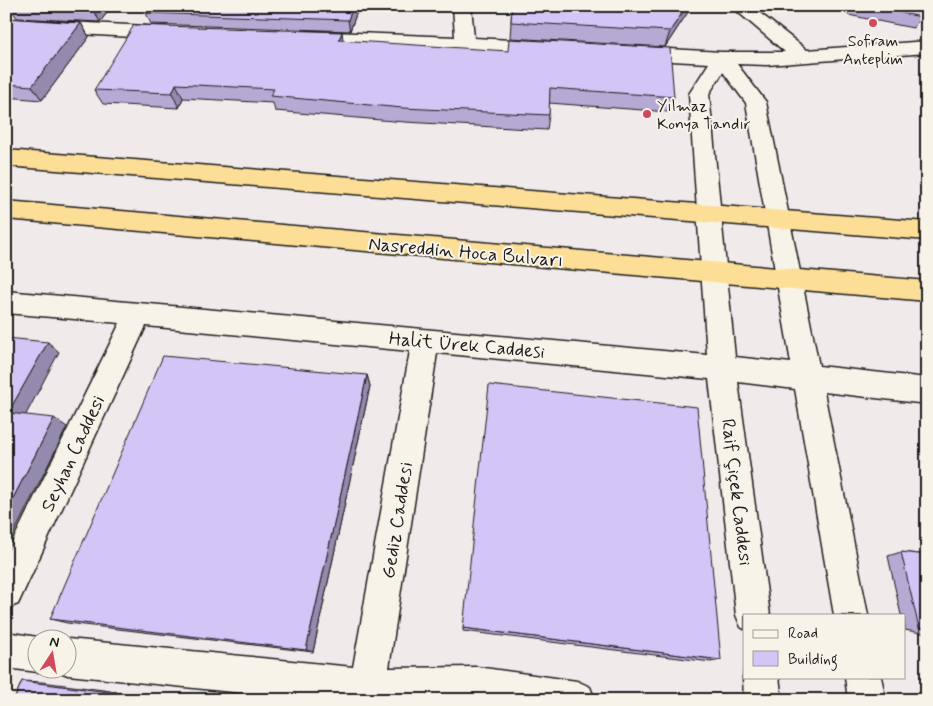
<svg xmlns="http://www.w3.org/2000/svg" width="933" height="706" font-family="Mynerve,sans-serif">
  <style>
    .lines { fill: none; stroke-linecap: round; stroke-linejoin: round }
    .minor-casing { stroke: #1c1c1c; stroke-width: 3 }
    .highway-casing { stroke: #1c1c1c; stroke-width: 3 }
    .minor { fill: #f7f3e8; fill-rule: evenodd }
    .highway { fill: #fcde96; fill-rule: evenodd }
    .wall { fill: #b6a9d4; stroke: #1c1c1c }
    .shaded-wall { fill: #948aad; stroke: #1c1c1c }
    .building { fill: #d4c5f7; stroke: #1c1c1c }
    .poi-dot { fill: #d1495b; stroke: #f7f3e8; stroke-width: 2 }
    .labels { text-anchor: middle; stroke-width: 4; stroke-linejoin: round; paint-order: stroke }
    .far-poi-label { font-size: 16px; fill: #1c1c1c; stroke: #f7f3e8 }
    .street-label { font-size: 19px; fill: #1c1c1c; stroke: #f7f3e8 }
  </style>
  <rect width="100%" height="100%" fill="#f0eaeb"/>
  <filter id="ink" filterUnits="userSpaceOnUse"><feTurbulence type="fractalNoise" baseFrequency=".02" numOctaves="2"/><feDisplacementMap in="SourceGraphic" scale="10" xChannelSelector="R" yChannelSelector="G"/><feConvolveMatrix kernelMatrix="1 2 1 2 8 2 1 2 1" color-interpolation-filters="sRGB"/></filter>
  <g filter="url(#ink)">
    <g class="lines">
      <g class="minor-casing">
        <g id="minor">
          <path d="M453,6H471L474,38L546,42L553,44L556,48L553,52L546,54L307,43L300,41L298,37L300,33L307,31L455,37Z"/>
          <path d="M731,6H751L807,50L927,41V53L767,65L737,64L766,102L819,366L927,378V404L824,392L868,615H834L795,389L738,382L770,615H744V629L741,627L736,615L709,379L437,353L389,668L477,667L577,681L590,687L595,700H312L68,675L55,670L68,668V639L353,667L410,351L146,326L18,604L6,609V555L120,323L6,313V291L707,355L689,94L709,63L634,59L627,57L624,53L627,49L634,47L722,52H785ZM723,72L746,103L791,363L735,357L709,94Z"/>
          <path d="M6,19L169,27L176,29L178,33L176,37L169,39L6,30Z"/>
          <path d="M6,632L44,638H38V668H46L38,672L6,668Z"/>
          <path d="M744,673V677H779L782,700H744L743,677Z"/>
          <path d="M845,677H881L886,700H848Z"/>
        </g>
      </g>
      <g class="highway-casing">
        <g id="highway">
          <path d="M6,150L927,222V240L6,166Z"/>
          <path d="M6,201L927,281V301L6,219Z"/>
        </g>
      </g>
      <use href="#minor" class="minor"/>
      <use href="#highway" class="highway"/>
    </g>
    <g class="wall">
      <path d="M9,6H112L100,22L17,18Z"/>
      <path d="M359,6L350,31L151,24L146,13Z"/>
      <path d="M512,6H692L665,47L510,38Z"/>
      <path d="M850,6H922L921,17L913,28L848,15Z"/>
      <path d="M6,18L81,23L89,37L42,100L6,97Z"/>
      <path d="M343,40L674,97L669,112L549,103V115L547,130L405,122L275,111L273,103L183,98L179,108L103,104L94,90Z"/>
      <path d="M367,375L370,386L313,652L67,623L50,619Z"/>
      <path d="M901,552L927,555V634L905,630L904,615H901L888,556Z"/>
      <path d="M463,628L721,660L711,662L463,631Z"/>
      <path d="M22,681L42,682L180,700H14Z"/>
    </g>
    <g class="shaded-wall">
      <path d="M98,6H112L100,22L94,11Z"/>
      <path d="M353,6H359L350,31L348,20Z"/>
      <path d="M687,6H692L665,47L670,31Z"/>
      <path d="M81,23L89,37L42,100L32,86Z"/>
      <path d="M342,32L344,47L339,40Z"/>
      <path d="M176,84L183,98L179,108L172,93Z"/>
      <path d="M48,342L59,352L22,422L8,413Z"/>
      <path d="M367,375L370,386L313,652L306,650Z"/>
      <path d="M54,418L67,427L6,549V512Z"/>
    </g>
    <g class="building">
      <path d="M9,6H98L94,11Z"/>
      <path d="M149,6H353L348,20L146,13Z"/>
      <path d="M512,6H687L670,31L511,22Z"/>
      <path d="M869,6H922L921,17Z"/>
      <path d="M6,18L81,23L32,86L6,84Z"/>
      <path d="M134,25L342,32L339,40L508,51L509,39L670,48L674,97L550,88L549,115L403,108L270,96L274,89L176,84L172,93L94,90Z"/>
      <path d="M6,338L48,342L8,413L54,418L6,512Z"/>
      <path d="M163,356L367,375L306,650L50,619Z"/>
      <path d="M489,385L697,407L721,660L463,628Z"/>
      <path d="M901,552L927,555V629L919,628Z"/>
      <path d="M22,681L170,700H14Z"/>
    </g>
  </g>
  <g class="poi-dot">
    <circle cx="873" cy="23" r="5"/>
    <circle cx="647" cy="114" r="5"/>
  </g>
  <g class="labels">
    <g class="far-poi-label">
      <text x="873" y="46">Sofram<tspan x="873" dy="18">Anteplim</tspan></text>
      <text x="657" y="111" text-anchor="start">Yılmaz<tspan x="657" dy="18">Konya Tandır</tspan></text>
    </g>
    <g class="street-label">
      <text transform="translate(466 251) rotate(5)" y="7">Nasreddin Hoca Bulvarı</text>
      <text transform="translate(467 344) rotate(5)" y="7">Halit Ürek Caddesi</text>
      <text transform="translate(72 453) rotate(-65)" y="7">Seyhan Caddesi</text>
      <text transform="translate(738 492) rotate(83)" y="7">Raif Çiçek Caddesi</text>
      <text transform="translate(396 520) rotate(-81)" y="7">Gediz Caddesi</text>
    </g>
  </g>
  <rect width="933" height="706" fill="none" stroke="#f7f3e8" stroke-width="25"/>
  <rect x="12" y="12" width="908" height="681" fill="none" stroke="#1c1c1c" stroke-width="2" filter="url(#ink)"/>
  <rect x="743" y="614" width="162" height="65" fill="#f7f3e8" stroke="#9f9d96"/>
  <rect x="753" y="630" width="25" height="8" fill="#f7f3e8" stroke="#9f9d96"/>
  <text x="788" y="638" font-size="15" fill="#1c1c1c">Road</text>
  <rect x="753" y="651" width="25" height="15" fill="#d4c5f7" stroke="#9f9d96"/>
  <text x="788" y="664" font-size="15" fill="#1c1c1c">Building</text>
  <g transform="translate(52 654) rotate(12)"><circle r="24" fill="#f7f3e8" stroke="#9f9d96"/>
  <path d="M0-4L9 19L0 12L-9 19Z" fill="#d1495b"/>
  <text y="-8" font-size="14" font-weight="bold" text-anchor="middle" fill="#1c1c1c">N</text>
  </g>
</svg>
